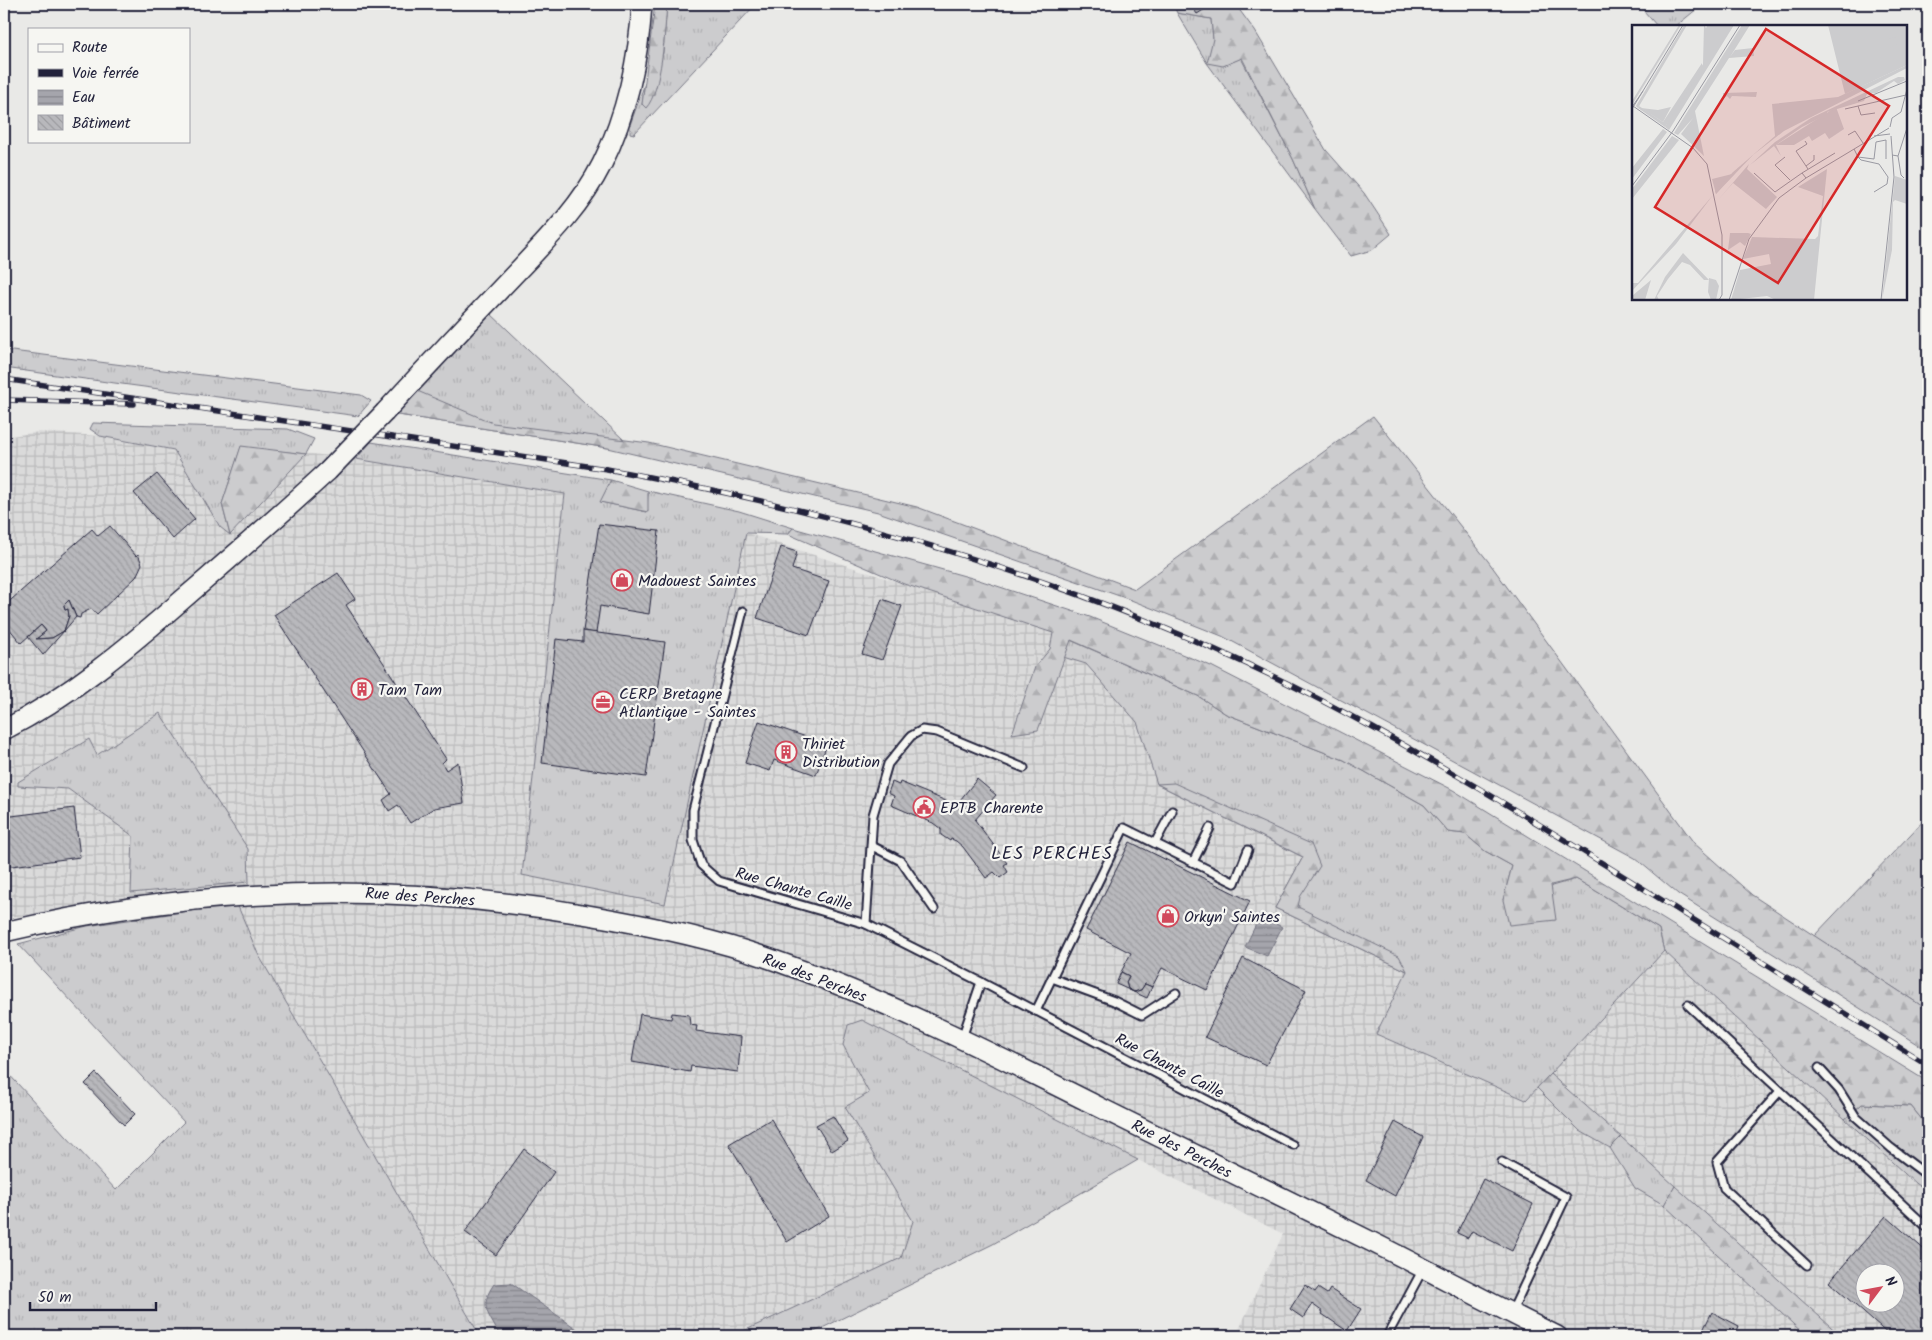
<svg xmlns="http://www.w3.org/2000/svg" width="1932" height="1340" font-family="Kalam,sans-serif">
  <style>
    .industrial { fill: url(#industrial-grid); fill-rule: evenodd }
    .grass { fill: url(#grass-tufts); stroke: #777784 }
    .forest { fill: url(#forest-firs); stroke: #777784 }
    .water { fill: url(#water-rules); stroke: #71717f }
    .building { fill: url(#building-back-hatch); stroke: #22223b; fill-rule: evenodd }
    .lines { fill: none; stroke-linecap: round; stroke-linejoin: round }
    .lane-casing { stroke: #22223b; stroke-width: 11 }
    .secondary-casing { stroke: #22223b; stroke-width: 22 }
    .lane { stroke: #f6f6f2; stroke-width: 7 }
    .secondary { stroke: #f6f6f2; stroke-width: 19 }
    .rail-casing { stroke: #22223b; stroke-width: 5.5 }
    .rail { stroke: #f6f6f2; stroke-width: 4; stroke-dasharray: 11; stroke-linecap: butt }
    .secondary-bridge-casing { stroke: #22223b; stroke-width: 22; stroke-linecap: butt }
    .secondary-bridge { stroke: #f6f6f2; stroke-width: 19 }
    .labels { text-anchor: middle; stroke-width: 4.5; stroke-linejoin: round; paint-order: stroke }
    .poi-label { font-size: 16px; fill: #22223b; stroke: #f6f6f2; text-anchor: start }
    .street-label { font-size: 16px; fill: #22223b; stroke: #f6f6f2 }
    .neighbourhood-label { font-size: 18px; letter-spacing: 1px; fill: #22223b; stroke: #f6f6f2 }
    .inset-road { fill: none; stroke: #9999a2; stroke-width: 1 }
    .view { fill: #d62828; fill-opacity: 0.15; stroke: #d62828; stroke-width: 2.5 }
    .inset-edge { fill: none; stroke: #22223b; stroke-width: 2.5 }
  </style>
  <defs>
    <pattern id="industrial-grid" width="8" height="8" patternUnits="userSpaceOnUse" patternTransform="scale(1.25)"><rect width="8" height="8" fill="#dadada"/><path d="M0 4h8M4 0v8" fill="none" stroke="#bbbbbc"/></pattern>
    <pattern id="grass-tufts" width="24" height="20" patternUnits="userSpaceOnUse" patternTransform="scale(1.25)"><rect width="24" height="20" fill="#ccccce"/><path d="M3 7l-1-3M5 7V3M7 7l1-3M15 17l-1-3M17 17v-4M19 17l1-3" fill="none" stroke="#afafb2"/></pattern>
    <pattern id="forest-firs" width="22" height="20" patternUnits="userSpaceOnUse" patternTransform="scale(1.25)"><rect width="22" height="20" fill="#ccccce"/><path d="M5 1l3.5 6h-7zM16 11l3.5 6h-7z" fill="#afafb2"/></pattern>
    <pattern id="water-rules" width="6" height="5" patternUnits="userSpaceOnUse" patternTransform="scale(1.25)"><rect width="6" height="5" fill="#a5a5ac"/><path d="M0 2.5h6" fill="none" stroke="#86868d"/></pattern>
    <pattern id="building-back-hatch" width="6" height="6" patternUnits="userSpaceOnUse" patternTransform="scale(1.25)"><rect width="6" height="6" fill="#b8b8bc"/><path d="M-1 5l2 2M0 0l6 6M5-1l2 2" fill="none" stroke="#9e9ea2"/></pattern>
  </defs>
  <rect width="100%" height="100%" fill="#e9e9e7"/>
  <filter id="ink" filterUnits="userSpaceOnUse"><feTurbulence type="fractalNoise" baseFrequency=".02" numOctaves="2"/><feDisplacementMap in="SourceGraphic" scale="10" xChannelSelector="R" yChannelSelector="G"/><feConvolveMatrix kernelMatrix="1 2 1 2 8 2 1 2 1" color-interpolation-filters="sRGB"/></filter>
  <g filter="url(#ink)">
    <path class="industrial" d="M39,432L100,436L174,450L241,446L356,459L565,494L522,875L746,533L1049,631L1198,696L1157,784L1303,857L1275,908L1407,971L1376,1034L1526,1100L1664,951L1916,1184L1928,1191V1336H1236L1283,1234L1138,1160L993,1244L806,1336H480L258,954L230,889L4,918V437ZM1864,1272H1894V1302H1864Z"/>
    <g class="grass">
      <path d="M667,4H756L634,134L630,133V125L645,83L642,105L663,53Z"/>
      <path d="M1638,4H1703L1676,26H1657Z"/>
      <path d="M1177,13L1211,19L1213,39L1223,66L1241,58L1293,159L1315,209L1207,63Z"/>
      <path d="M490,313L624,440L608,448L392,414Z"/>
      <path d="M4,350L361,395L371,401L358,416L4,368Z"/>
      <path d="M93,423L288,429L314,439L306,454L241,447L222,504L230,535L220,527L174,450L100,436L90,429Z"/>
      <path d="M371,442L611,480L601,502L647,512L648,491L739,511L793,528L788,534L746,533L665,904L522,875L565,494L356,459Z"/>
      <path d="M1070,640L1198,696L1226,714L1344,760L1424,805L1448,832L1465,834L1485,851L1512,866L1503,900L1576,879L1659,929L1664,951L1526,1100L1376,1034L1407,971L1275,908L1303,857L1157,784L1137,722L1086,664L1063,657Z"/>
      <path d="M160,713L248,849L249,882L131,893L133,836L68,789L18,786V782L89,739L97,755Z"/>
      <path d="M1928,816V1010L1814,936Z"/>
      <path d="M237,904L258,954L480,1336H4V1069L116,1190L184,1122L18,944L87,926Z"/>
      <path d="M862,1020L1138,1160L993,1244L806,1336H733L901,1258L913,1221L845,1107L869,1093L843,1045L848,1025Z"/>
      <path d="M1862,1104L1911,1106L1928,1127V1191L1916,1184L1845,1119Z"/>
      <path d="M1621,1137L1675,1186L1664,1205L1635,1188L1610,1148Z"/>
    </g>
    <g class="forest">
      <path d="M655,4H667C665,29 662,91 646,108L642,104Z"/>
      <path d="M1173,4H1235L1255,31L1326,150L1364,193L1391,234L1372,250L1351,256L1315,209L1293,159L1242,58L1223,66L1207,63L1213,39L1211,19L1177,13Z"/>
      <path d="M415,390L493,423L649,443L917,507L1135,589L1373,416L1488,561L1694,843L1752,895L1928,1010V1051L1678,894L1635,858L1222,636L1131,600L878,512L608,448L392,414Z"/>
      <path d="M241,446L306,454L230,535L222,504Z"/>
      <path d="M611,480L648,491V512L600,502Z"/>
      <path d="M793,528L979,580L1090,617L1211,666L1453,790L1928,1082V1127L1911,1106L1862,1104L1845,1119L1664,951L1659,929L1576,879L1551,885L1556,920L1509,925L1503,900L1512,866L1485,851L1465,834L1448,832L1424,805L1344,760L1226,714L1198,696L1071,640L1038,730L1012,734L1035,667L1050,649L1053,633L904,584L788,534Z"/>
      <path d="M1174,783L1311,844L1320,866L1300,897L1298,907L1399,956L1407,971L1275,908L1303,857L1157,784Z"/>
      <path d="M1550,1074L1621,1137L1610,1148L1580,1131L1537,1088Z"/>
      <path d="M1675,1186L1841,1336H1806L1664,1205Z"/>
    </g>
    <g class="water">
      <path d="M1260,916L1282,927L1267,956L1245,947Z"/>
      <path d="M511,1283L587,1336H500C489,1314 478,1307 494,1284Z"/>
    </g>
    <g class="building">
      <path d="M1190,4H1202L1205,9L1197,14Z"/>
      <path d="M157,474L195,519L173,539L134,493Z"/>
      <path d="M599,524L659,531L649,614L600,606L596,633L583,631Z"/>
      <path d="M110,526L136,556L138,554L142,564L136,577L97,614L91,609L81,614L80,618L76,617L69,600L64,605L65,610L68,609L69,616L64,631L52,638L36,639L46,631L41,625L21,643L4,622V606L92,529L98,536Z"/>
      <path d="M781,547L797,552L792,569L829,581L809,635L757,618Z"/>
      <path d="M338,573L355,599L346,605L446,759L442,763L446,770L458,762L464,803L434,808L410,823L398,805L389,811L383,800L391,794L274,615Z"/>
      <path d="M882,599L902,606L882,660L862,654Z"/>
      <path d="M69,600L76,617L64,631L69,616L68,609L65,610L64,605Z"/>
      <path d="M41,625L46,631L36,639L52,638L64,631L43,655L28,637Z"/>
      <path d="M583,631L665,642L646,777L542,763L556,639L583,642Z"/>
      <path d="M759,721L827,744L816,775L774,760L770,771L745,763Z"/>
      <path d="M977,779L996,795L975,820L1007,863L1004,865L1008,872L1000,878L994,872L986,878L963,847L956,841L951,839L950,841L941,835V829L933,823L891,805L894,796L888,793L892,782L899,785L900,782L956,805Z"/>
      <path d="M74,808L80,857L4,867V817Z"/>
      <path d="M1130,842L1250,901L1207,990L1162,968L1152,987L1145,984L1141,990L1134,992L1128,989L1126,982L1129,976L1121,972L1131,953L1086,930Z"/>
      <path d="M1243,958L1306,990L1266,1065L1205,1037Z"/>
      <path d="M1121,972L1129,976L1126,982L1128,989L1134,992L1141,990L1145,984L1152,987L1147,998L1116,984Z"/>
      <path d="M672,1013L689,1015L690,1025L697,1026L696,1031L741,1037L738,1072L691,1066L690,1072L632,1062L640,1014L671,1019Z"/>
      <path d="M96,1073L135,1114L124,1125L85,1084Z"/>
      <path d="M833,1116L848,1141L832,1151L816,1125Z"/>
      <path d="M771,1119L829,1216L787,1242L729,1144Z"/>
      <path d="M1395,1122L1423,1137L1395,1196L1366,1180Z"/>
      <path d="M524,1149L554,1172L496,1255L465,1232Z"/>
      <path d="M1483,1179L1533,1204L1512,1251L1472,1231L1468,1238L1457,1233Z"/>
      <path d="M1886,1216L1928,1253V1336H1890L1829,1282ZM1864,1272H1894V1302H1864Z"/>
      <path d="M1305,1285L1315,1292L1318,1288L1327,1294L1330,1289L1361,1309L1347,1331L1322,1314L1323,1312L1312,1304L1303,1318L1290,1309Z"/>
      <path d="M1712,1312L1739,1326L1735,1336H1700Z"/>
    </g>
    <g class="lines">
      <g class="lane-casing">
        <g id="lane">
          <path d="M743,611L693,810V840L701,865L719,881L866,924L981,982"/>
          <path d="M1155,843L1172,811"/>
          <path d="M872,846L901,861L934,909"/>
          <path d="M1193,862L1210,828"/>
          <path d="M866,924L873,815L888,764L911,736L922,730L937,732L1024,768"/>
          <path d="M1052,978L1114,1001L1142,1015L1176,993"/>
          <path d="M1688,1005L1928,1228"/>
          <path d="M1036,1011L1124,828L1235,883L1248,850"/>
          <path d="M962,1038L981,982L1293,1145"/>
          <path d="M1819,1068L1839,1090L1856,1117L1891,1148L1928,1176"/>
          <path d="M1780,1091L1717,1162L1724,1188L1807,1265"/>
          <path d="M1502,1162L1566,1197L1512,1311"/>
          <path d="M1387,1336L1423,1269"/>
        </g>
      </g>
      <g class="secondary-casing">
        <g id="secondary">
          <path d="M385,412C426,367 468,323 510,279C543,244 580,208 602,164C626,116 639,58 642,4"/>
          <path d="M4,730C70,696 126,649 182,600C231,558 280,515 328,471"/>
          <path d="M4,932C198,886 391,881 588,915C647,925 707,937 765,957C883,998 994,1054 1105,1110C1194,1154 1283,1198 1372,1242C1434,1273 1495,1306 1557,1336"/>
        </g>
      </g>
      <use href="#lane" class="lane"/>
      <use href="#secondary" class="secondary"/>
      <g class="rail-casing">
        <g id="rail">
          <path d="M4,379L607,469C842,512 1075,579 1291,685C1407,743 1518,811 1628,879C1728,941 1828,1003 1928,1065"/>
          <path d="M4,400L134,404"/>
        </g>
      </g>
      <use href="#rail" class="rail"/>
      <g class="secondary-bridge-casing">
        <path id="secondary-bridge" d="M328,471L385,412"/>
      </g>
      <use href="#secondary-bridge" class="secondary-bridge"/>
    </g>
  </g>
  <defs>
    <g id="shop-ring" transform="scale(1.125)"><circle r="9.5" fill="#f6f6f2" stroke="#d1495b" stroke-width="1.5"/><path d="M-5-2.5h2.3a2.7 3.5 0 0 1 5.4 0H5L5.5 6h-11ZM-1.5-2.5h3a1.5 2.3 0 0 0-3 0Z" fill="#d1495b"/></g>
    <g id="building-ring" transform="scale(1.125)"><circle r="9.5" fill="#f6f6f2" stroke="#d1495b" stroke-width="1.5"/><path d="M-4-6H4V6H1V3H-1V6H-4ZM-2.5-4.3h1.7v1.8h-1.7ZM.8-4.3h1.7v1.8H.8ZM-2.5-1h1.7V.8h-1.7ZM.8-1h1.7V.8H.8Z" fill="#d1495b"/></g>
    <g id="office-ring" transform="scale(1.125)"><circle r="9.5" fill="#f6f6f2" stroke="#d1495b" stroke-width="1.5"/><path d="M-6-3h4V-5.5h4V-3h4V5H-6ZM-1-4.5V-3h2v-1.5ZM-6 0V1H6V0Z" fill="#d1495b"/></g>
    <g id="civic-ring" transform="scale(1.125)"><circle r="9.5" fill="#f6f6f2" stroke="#d1495b" stroke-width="1.5"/><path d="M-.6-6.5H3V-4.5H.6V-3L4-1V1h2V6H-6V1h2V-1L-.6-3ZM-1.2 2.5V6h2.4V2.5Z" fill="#d1495b"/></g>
  </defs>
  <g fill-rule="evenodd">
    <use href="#shop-ring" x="622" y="580"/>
    <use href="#building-ring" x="362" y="689"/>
    <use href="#office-ring" x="603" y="702"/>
    <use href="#building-ring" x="786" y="752"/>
    <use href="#civic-ring" x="924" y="807"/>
    <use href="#shop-ring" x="1168" y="916"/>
  </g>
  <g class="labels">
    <g class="poi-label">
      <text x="638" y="586">Madouest Saintes</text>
      <text x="378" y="695">Tam Tam</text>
      <text x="619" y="699">CERP Bretagne<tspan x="619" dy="18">Atlantique - Saintes</tspan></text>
      <text x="802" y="749">Thiriet<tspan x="802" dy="18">Distribution</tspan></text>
      <text x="940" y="813">EPTB Charente</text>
      <text x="1184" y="922">Orkyn' Saintes</text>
    </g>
    <g class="street-label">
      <text transform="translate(794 888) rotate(16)" y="6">Rue Chante Caille</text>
      <text transform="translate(420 896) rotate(4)" y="6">Rue des Perches</text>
      <text transform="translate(815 977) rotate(21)" y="6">Rue des Perches</text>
      <text transform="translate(1170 1065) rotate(28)" y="6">Rue Chante Caille</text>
      <text transform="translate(1182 1148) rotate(27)" y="6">Rue des Perches</text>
    </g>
    <g class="neighbourhood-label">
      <text x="1052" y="859">LES PERCHES</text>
    </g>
  </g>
  <g transform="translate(1632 25)">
    <rect width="275" height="275" fill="#e9e9e7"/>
    <path d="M47,0H49L0,80V76ZM52,0H55L6,83L4,81ZM72,0L74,3L76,0H102L37,105L33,102L37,94L71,39ZM110,0H118L98,32L103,25L121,23L122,31L97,33L63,86L72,131L49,109L61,93L46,110L42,108ZM196,0H275V40L213,69ZM39,82L31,97L9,83L26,85ZM204,82L212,104L197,114L193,108L180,116L177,111L162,120H144ZM31,104L35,107L0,154V143ZM40,111L47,115L0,174V164ZM117,139L115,144L145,172L134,184L101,158L86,175ZM195,144L182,275H144L135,271L99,275L108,245L139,239L137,229L111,234L120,212L183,214L186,211L191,171L166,162ZM100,149L99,151L84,169L80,154ZM263,151L275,155V179L263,175L261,177L260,225L250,275ZM81,170L44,219L0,266V258H6ZM98,208H116L119,209L113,221L108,217L96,225ZM51,228L77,255H72L58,240L50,237L36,254L25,271L27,275H22L33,252ZM19,255L13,275H0V271Z" fill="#ccccce"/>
    <path d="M270,10H275V16L256,23L254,15ZM70,38V43L33,102L6,83L11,73L7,81L31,97ZM275,40V43L152,106L121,130L84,169L83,166L101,147L143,111L140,79L206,72ZM266,52H272L273,55L266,59L262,56L244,68L235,69L232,76L195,87V96L190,92L170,102L144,120L149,131L142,121L118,140L143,117L179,93ZM125,67L124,72L100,71L98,74L95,71L91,74V68ZM77,253L84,255L87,261L84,275H79L76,267Z" fill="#ccccce"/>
    <path class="inset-road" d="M226,76L275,56M1,81L61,123L75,139L90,210V270L87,275M226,81L229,90L243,88M0,82L11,66M0,84L51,0M213,84L274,70M258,102L260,93L269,87L275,64M216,110L223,106L231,118M242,111L258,109M173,116L175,119L164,126L176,144M222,124L226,132L242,134L244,117L254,115V134M260,130L266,131L275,103M266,131L269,150L272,153M153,132L143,140L158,155M226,132L229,135L247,139L256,152L255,159L242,167M174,141L182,135V130M122,148L143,167L170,148M174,153L170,148L203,128M0,161L41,106L108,0M97,275L117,214L147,173L174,153L257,103M249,275L262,152L259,111"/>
    <path class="view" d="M134,4L257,81L146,258L23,182Z"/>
    <rect width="275" height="275" class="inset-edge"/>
  </g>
  <rect width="1932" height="1340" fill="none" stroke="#f6f6f2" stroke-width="20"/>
  <rect x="10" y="10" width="1912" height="1320" fill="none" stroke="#22223b" stroke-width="2" filter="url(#ink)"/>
  <rect x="28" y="28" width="162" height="115" fill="#f6f6f2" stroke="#a1a1a9"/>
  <rect x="38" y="44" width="25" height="8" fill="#f6f6f2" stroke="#a1a1a9"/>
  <text x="72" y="52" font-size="15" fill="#22223b">Route</text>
  <rect x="38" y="69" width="25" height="8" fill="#22223b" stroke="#a1a1a9"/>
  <text x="72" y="78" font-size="15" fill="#22223b">Voie ferrée</text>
  <rect x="38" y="90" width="25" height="15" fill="url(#water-rules)" stroke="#a1a1a9"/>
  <text x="72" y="102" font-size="15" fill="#22223b">Eau</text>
  <rect x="38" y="115" width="25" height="15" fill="url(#building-back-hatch)" stroke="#a1a1a9"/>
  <text x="72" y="128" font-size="15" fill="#22223b">Bâtiment</text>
  <g transform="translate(1880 1288) rotate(58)"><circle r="24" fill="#f6f6f2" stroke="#a1a1a9"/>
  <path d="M0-4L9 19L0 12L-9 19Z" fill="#d1495b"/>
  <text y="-8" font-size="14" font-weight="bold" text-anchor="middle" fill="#22223b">N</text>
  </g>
  <path d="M30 1302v8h126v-8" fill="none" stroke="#22223b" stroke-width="2.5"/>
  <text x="38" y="1302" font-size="15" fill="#22223b" stroke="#f6f6f2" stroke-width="4" paint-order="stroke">50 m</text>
</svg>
